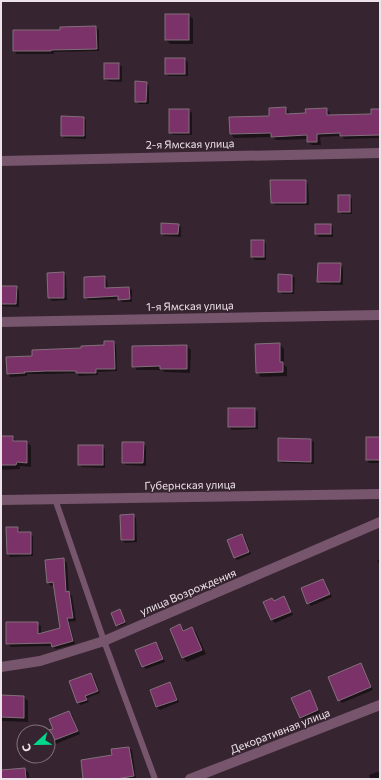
<svg xmlns="http://www.w3.org/2000/svg" width="381" height="780" font-family="Commissioner,sans-serif">
  <style>
    .shadow { fill: #0007 }
    .building { fill: #7b3268; stroke: #836f7c }
    .lines { fill: none; stroke-linecap: round; stroke-linejoin: round }
    .lane { stroke: #77566d; stroke-width: 6 }
    .street { stroke: #77566d; stroke-width: 10 }
    .labels { text-anchor: middle; stroke-width: 3; stroke-linejoin: round; paint-order: stroke }
    .street-label { font-size: 11px; fill: #efe3eb; stroke: #362530 }
  </style>
  <rect width="100%" height="100%" fill="#362530"/>
  <g class="shadow">
    <path d="M189,15L193,19V44H170L166,40Z"/>
    <path d="M96,27L99,30V51L54,52V54H17L14,51L61,31Z"/>
    <path d="M185,59L188,62V76H169L166,74Z"/>
    <path d="M119,64L122,67V82L108,81L105,79Z"/>
    <path d="M146,83L149,85V104H139L136,101Z"/>
    <path d="M286,108L289,112V115L307,114L327,109L330,113V116L372,115L380,110V138L345,139L341,136L320,137L321,145H312L308,142V139L276,140L273,137L234,138L231,134L230,118L270,117Z"/>
    <path d="M189,110L192,113V135H173L170,132Z"/>
    <path d="M83,118L86,120V139L65,138L62,136Z"/>
    <path d="M305,181L308,184L309,205H275L272,202Z"/>
    <path d="M349,196L352,199V214H342L339,211Z"/>
    <path d="M178,225L181,227V237L164,236L162,234Z"/>
    <path d="M330,225L333,227V237H319L316,234Z"/>
    <path d="M263,241L266,244V260H255L252,257Z"/>
    <path d="M340,264L343,267V285L321,284L318,282Z"/>
    <path d="M63,273L66,276L67,300L52,301L49,298Z"/>
    <path d="M292,276L295,278L294,294H282L279,291Z"/>
    <path d="M105,277L107,280L108,289L129,288L132,290V302H122L118,299L88,300L85,297Z"/>
    <path d="M1,287H16L19,290V307L1,306Z"/>
    <rect x="379" y="334" width="1" height="14"/>
    <path d="M114,342L116,345L117,371L98,372V375L79,376L77,373L49,374H27V376L10,377L8,374L33,357L105,346Z"/>
    <path d="M280,344L284,349V365L287,367V376L261,377L257,372Z"/>
    <path d="M187,346L191,350L190,373L165,372L162,370H137L133,366Z"/>
    <path d="M255,409L258,412V429L232,430L229,427Z"/>
    <path d="M13,437L17,442H27L31,446V467L20,466V469L1,470V441Z"/>
    <path d="M380,438V463H369L367,460Z"/>
    <path d="M311,440L314,442V464L282,463L279,461Z"/>
    <path d="M143,443L146,446V466L126,465L123,463Z"/>
    <path d="M102,446L105,449V468L82,467L79,465Z"/>
    <path d="M133,515L136,518L137,542L125,543L122,540Z"/>
    <path d="M18,528L20,530V533H30L33,536V556L10,557L8,554Z"/>
    <path d="M242,535L245,538L251,554L237,560L234,557Z"/>
    <path d="M63,559L67,563L69,593L72,596L76,621L69,622L75,644L56,649L52,646L11,647L7,643L37,623L41,626V634L61,629L54,586H51L48,583Z"/>
    <path d="M380,559V566L377,560Z"/>
    <path d="M323,580L326,583L332,597L311,606L308,603Z"/>
    <path d="M284,598L286,600L293,615L275,623L272,620L265,602L272,599L275,602Z"/>
    <path d="M120,612L126,624L118,627L112,614Z"/>
    <path d="M180,626L185,631L192,628L196,632L206,654L187,662L183,658L171,629Z"/>
    <path d="M156,644L159,646L165,662L146,669L143,666Z"/>
    <path d="M361,664L363,667L373,690L342,703L339,700Z"/>
    <path d="M91,674L94,677L100,693L87,698L89,702L81,705L78,703Z"/>
    <path d="M170,683L172,686L179,702L160,710L157,707L151,690Z"/>
    <path d="M309,692L312,694L320,713L303,720L301,718Z"/>
    <path d="M1,696L24,697L28,701V722L1,721Z"/>
    <path d="M69,712L72,715L80,734L56,744L53,741L49,731L54,729Z"/>
    <path d="M129,748L132,750L136,779H84L113,756Z"/>
    <path d="M24,769L29,773V777L31,779H1V771Z"/>
    <path d="M380,771V779H370L369,775Z"/>
  </g>
  <g class="building">
    <rect x="165" y="14" width="24" height="26"/>
    <path d="M96,26L97,49L51,50V51H13V30H60V27Z"/>
    <rect x="165" y="58" width="20" height="16"/>
    <rect x="104" y="63" width="15" height="16"/>
    <path d="M135,81L147,82L146,102H135Z"/>
    <path d="M286,107V114L306,113L305,109L327,108V115L371,114V109H380V135L340,136V133L317,134V142H307V135L271,137V133L230,134L229,117L269,116V108Z"/>
    <rect x="169" y="109" width="20" height="24"/>
    <path d="M61,116L84,117V136H61Z"/>
    <path d="M270,180H306V203H271Z"/>
    <rect x="338" y="195" width="12" height="17"/>
    <path d="M161,223L179,224L178,234H161Z"/>
    <rect x="315" y="224" width="16" height="10"/>
    <rect x="251" y="240" width="13" height="17"/>
    <path d="M318,263H341L340,282H317Z"/>
    <path d="M64,272V298H48L47,273Z"/>
    <path d="M278,274L292,275V292H278Z"/>
    <path d="M105,276V288L129,287L130,299L118,300V296L84,298V277Z"/>
    <path d="M1,286H17L16,304H1Z"/>
    <path d="M104,341H114L115,369H96V373H76V371H46L24,372L25,373L7,374L6,357L32,356V350L81,348V346L104,345Z"/>
    <path d="M280,343V362H283V372L256,373L255,344Z"/>
    <path d="M187,345V369H160V366L132,367V346Z"/>
    <rect x="228" y="408" width="27" height="19"/>
    <path d="M1,436H13V441H27V463L17,462L16,465H1Z"/>
    <rect x="366" y="437" width="14" height="23"/>
    <path d="M278,438L311,439V462L278,461Z"/>
    <path d="M122,442H144L143,463H122Z"/>
    <rect x="78" y="445" width="25" height="20"/>
    <path d="M134,514V540H121L120,515Z"/>
    <path d="M6,527H18V532H31V554H7Z"/>
    <path d="M242,534L249,552L234,558L227,540Z"/>
    <path d="M64,558L66,592L69,591L73,618H67L73,641L52,647L51,643L6,644V622H38V634L60,628L53,582L47,583L45,560Z"/>
    <path d="M323,579L330,594L307,604L301,588Z"/>
    <path d="M284,596L291,612L271,620L263,602L272,598L274,601Z"/>
    <path d="M120,609L125,622L116,626L111,613Z"/>
    <path d="M180,624L183,631L192,627L202,650L182,658L170,629Z"/>
    <path d="M156,642L163,659L142,667L135,650Z"/>
    <path d="M361,663L371,687L338,701L328,677Z"/>
    <path d="M91,673L98,691L85,696L87,700L77,703L69,681Z"/>
    <path d="M170,682L177,700L156,707L150,690Z"/>
    <path d="M310,690L318,710L300,718L291,698Z"/>
    <path d="M1,695L24,696V718L1,717Z"/>
    <path d="M69,711L78,731L52,741L48,730L53,729L49,719Z"/>
    <path d="M129,747L134,776L116,779H83L81,760L112,755L111,749Z"/>
    <path d="M25,768L26,779H1V770Z"/>
  </g>
  <g class="lines">
    <path class="lane" d="M55,499L104,641L155,779"/>
    <g class="street">
      <path d="M1,161L380,153"/>
      <path d="M1,322L380,315"/>
      <path d="M1,500L380,494"/>
      <path d="M1,667L40,661L104,641L380,522"/>
      <path d="M190,779L380,705"/>
    </g>
  </g>
  <g class="labels">
    <g class="street-label">
      <text transform="translate(190 144) rotate(-1)" y="4">2-я Ямская улица</text>
      <text transform="translate(190 306) rotate(-1)" y="4">1-я Ямская улица</text>
      <text transform="translate(190 485) rotate(-1)" y="4">Губернская улица</text>
      <text transform="translate(188 592) rotate(-23)" y="4">улица Возрождения</text>
      <text transform="translate(280 731) rotate(-21)" y="4">Декоративная улица</text>
    </g>
  </g>
  <rect width="381" height="780" fill="none" stroke="#efe3eb" stroke-width="4"/>
  <g transform="translate(36 744) rotate(248)"><circle r="19" fill="#362530" stroke="#80717b"/>
  <path d="M0-3L7 15L0 10L-7 15Z" fill="#00d98c"/>
  <text y="-6" font-size="11" font-weight="bold" text-anchor="middle" fill="#efe3eb">С</text>
  </g>
</svg>
